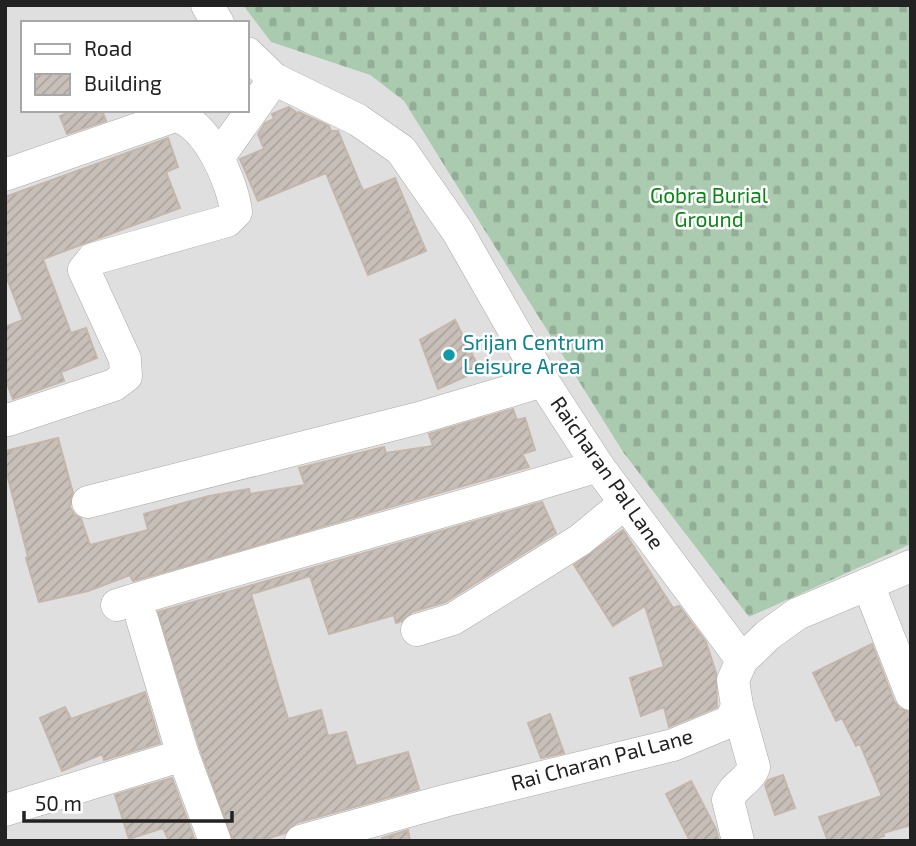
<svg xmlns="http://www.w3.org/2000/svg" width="916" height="846" font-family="'Exo 2',sans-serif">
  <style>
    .residential { fill: #e0dfdf; fill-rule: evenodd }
    .cemetery { fill: url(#cemetery-stones) }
    .building { fill: url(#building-hatch); stroke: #c4b6ab; stroke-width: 2 }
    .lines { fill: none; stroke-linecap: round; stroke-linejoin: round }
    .minor-casing { stroke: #a9a9a9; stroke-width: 33 }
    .minor { stroke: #fff; stroke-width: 32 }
    .culture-dot { fill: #0f9aa8; stroke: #fff; stroke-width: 2.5 }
    .labels { text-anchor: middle; stroke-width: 5; stroke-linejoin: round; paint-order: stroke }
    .park-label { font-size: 21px; fill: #0c8416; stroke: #fff }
    .culture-label { font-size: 21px; fill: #0d838f; stroke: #fff; text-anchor: start }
    .street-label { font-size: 21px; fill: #222; stroke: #fff }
  </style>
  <defs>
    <pattern id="cemetery-stones" width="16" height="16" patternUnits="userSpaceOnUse" patternTransform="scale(1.75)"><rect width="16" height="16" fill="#aacbaf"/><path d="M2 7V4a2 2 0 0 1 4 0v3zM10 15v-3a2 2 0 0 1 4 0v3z" fill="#92ae96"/></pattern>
    <pattern id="building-hatch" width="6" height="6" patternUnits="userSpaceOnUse" patternTransform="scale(1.75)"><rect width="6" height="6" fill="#c7bfb8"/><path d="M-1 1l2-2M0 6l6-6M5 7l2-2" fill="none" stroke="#aba49e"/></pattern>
  </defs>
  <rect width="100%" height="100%" fill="#f2efe9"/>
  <path class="residential" d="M5,5H243L271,42L370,75L404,101L623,452L749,617L911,544V841H5ZM23,23H247V110H23Z"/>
  <path class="cemetery" d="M243,5H911V544L749,617L623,452L404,101L370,75L271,42Z"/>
  <g class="building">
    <path d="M289,107L297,113L299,112L329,126L331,131H338L363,191L395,178L426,251L368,275L326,173L258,201L240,159L264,149L258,134L265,123L274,119L272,114Z"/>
    <path d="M74,110H102L106,121L67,134L60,116Z"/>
    <path d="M168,138L178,167L166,172L180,208L43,259L71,333L86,328L97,358L61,372L64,381L13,399L5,378V327L23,320L5,273V197Z"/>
    <path d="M455,320L480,370L438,389L420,340Z"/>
    <path d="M513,409L517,420L525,418L535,450L522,454L529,467L133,581L130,575L88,591L39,602L26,558L28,557L5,466V451L58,438L73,493L70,507L74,514L81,519L90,545L148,530L144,514L209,496L249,489L250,494L305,485L299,468L384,447L386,453L433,446L429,434Z"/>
    <path d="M542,502L556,533L445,602L412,612L402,621L396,623L394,615L329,634L310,576L251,594L288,719L321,710L328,736L346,732L356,766L408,752L419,789L296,823L285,833L260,841H233L200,749L158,612Z"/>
    <path d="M623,530L673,608L679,606L706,642L716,673L717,707L669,727L664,707L641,716L630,678L664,667L645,606L613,626L574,565Z"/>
    <path d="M872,644L894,701L900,709L911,712V825L883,833L884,836L868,841H828L819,817L882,796L860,744L856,746L842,718L836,721L813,673Z"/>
    <path d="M145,692L160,743L104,760L102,754L62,771L40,718L65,707L71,719Z"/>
    <path d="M550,714L564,753L541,758L528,723Z"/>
    <path d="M783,775L795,808L775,815L765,785L768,780Z"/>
    <path d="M172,778L195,841H169L163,828L129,839L115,795Z"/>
    <path d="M691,781L716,829L719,841H690L666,794Z"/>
    <path d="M408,830L410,841H382V838Z"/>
  </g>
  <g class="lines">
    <g class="minor-casing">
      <g id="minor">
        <path d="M207,5L218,23"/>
        <path d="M247,53L274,79L358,120L401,150L458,232L543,381L598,466L742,660"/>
        <path d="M218,158L274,79"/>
        <path d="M5,175L175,116C207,122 233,183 236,212L227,221L93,259L84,270L125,359L126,376L114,385L8,420L5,419"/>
        <path d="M88,502L419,418L543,381"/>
        <path d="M868,584L911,694"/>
        <path d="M117,605C276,556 439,515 598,466"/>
        <path d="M142,619L183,755L215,841"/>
        <path d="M417,630L453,619L580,540L625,503"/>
        <path d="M737,706L754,767C749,781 733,786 728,800L738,841"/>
        <path d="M5,810L183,755"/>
        <path d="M301,841L444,801L673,745L731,721L737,706L733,680L742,660L768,635L797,614L911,566"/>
      </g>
    </g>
    <use href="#minor" class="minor"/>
  </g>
  <circle class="culture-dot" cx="449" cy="355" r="7"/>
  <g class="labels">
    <g class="park-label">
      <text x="709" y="203">Gobra Burial<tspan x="709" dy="24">Ground</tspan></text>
    </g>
    <g class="culture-label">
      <text x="463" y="350">Srijan Centrum<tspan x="463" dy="24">Leisure Area</tspan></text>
    </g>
    <g class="street-label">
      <text transform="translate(607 473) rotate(55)" y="7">Raicharan Pal Lane</text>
      <text transform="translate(602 760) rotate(-15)" y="7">Rai Charan Pal Lane</text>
    </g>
  </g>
  <rect width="916" height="846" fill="none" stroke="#222222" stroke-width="14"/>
  <rect x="21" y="21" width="228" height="91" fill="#ffffff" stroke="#a7a7a7" stroke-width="2"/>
  <rect x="35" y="44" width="35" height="10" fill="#ffffff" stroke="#a7a7a7" stroke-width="2"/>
  <text x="84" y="56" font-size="21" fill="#222222">Road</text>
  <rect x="35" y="74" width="35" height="21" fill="url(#building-hatch)" stroke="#a7a7a7" stroke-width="2"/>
  <text x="84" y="91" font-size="21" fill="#222222">Building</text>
  <path d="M24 811v10h208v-10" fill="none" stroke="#222222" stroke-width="3.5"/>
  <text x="35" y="811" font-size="21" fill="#222222" stroke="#ffffff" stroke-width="5" paint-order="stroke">50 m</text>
</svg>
